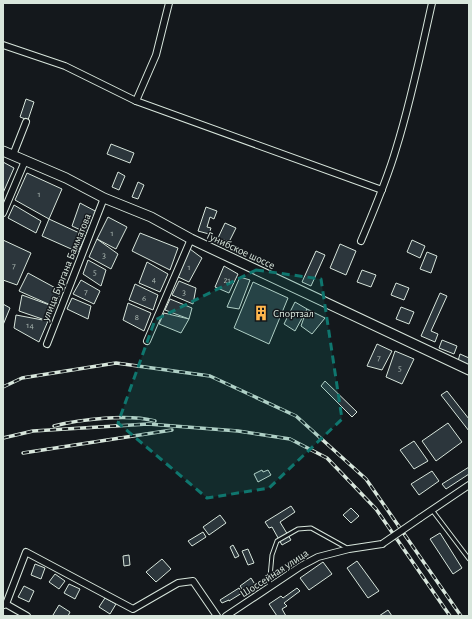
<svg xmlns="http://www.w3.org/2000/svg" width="472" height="619" font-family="'Alegreya Sans',sans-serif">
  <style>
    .building { fill: #2c363c; stroke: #d8e6dc }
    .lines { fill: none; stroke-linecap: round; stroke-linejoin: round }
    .service-casing { stroke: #d8e6dc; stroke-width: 5 }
    .minor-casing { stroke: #d8e6dc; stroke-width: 8 }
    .secondary-casing { stroke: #d8e6dc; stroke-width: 11 }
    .service { stroke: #14181c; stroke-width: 3 }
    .minor { stroke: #14181c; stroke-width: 6 }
    .secondary { stroke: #14181c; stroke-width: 9 }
    .rail-casing { stroke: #d8e6dc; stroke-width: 3.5 }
    .rail { stroke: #14181c; stroke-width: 2; stroke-dasharray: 6; stroke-linecap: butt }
    .minor-bridge-casing { stroke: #d8e6dc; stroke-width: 8; stroke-linecap: butt }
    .minor-bridge { stroke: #14181c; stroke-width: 6 }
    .marked { fill: #0f766e; fill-opacity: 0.2; stroke: #0f766e; stroke-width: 3; stroke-dasharray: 8 5; stroke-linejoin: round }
    .labels { text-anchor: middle; stroke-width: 3; stroke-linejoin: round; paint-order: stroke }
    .number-label { font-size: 9px; fill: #adbab4 }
    .street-label { font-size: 11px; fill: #d8e6dc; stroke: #14181c }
    .poi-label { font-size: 11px; fill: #d8e6dc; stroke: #14181c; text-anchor: start }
  </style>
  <rect width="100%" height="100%" fill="#14181c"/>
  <g class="building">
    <path d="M26,99L34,102L28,120L20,117Z"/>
    <path d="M111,144L134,153L130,163L107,154Z"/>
    <path d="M3,162L14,168L3,193Z"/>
    <path d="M118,172L125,176L119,190L112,187Z"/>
    <path d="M27,173L62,189L49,219L15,200Z"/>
    <path d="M138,182L144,185L138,199L132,197Z"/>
    <path d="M80,203L97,212L87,233L72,226Z"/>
    <path d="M14,205L41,221L36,233L8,218Z"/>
    <path d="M206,207L217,211L214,219L210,217L207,227L211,228L209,234L198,231Z"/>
    <path d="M108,217L127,227L116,249L97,239Z"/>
    <path d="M49,219L86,236L78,252L42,236Z"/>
    <path d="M225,223L236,228L229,242L218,238Z"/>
    <path d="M140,233L178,248L170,270L132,251Z"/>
    <path d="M97,239L118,254L111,269L89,257Z"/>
    <path d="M3,240L31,253L17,285L3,280Z"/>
    <path d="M412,240L425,246L420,258L407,252Z"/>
    <path d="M340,244L356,251L346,275L330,268Z"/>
    <path d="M190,249L202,258L189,282L176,276Z"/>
    <path d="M316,251L325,255L311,286L302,282Z"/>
    <path d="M427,252L437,256L431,273L420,269Z"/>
    <path d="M88,260L106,270L101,286L83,274Z"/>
    <path d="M147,262L168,274L160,292L139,283Z"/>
    <path d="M224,266L238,274L229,293L215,287Z"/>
    <path d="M362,270L376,275L371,287L357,282Z"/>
    <path d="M28,273L61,291L55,307L19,291Z"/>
    <path d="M240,277L250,280L239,309L227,307Z"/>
    <path d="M81,280L100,291L94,304L73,294Z"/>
    <path d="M179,281L196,288L193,304L172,295Z"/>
    <path d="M253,282L288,298L269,344L234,328Z"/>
    <path d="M396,283L409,288L404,300L391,295Z"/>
    <path d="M135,284L158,295L153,310L129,300Z"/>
    <path d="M440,293L447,296L431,331L438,334L435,342L421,336Z"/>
    <path d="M22,295L55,307L48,321L19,311Z"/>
    <path d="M72,298L91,306L88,319L67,309Z"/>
    <path d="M170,299L192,308L189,319L165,310Z"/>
    <path d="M295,302L307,309L295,331L284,324Z"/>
    <path d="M128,303L151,313L144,331L123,320Z"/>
    <path d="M3,304L10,308L3,325Z"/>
    <path d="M401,307L414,312L409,324L396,319Z"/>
    <path d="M307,309L325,318L312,334L301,326Z"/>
    <path d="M164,313L189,319L181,333L159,324Z"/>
    <path d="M16,315L48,321L39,342L14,328Z"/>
    <path d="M442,340L457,346L454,354L439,348Z"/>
    <path d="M377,344L392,351L382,370L367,366Z"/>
    <path d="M395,351L414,359L402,384L386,377Z"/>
    <path d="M460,354L469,358V365L458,361Z"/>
    <path d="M325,381L357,412L352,417L321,386Z"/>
    <path d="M447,391L469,419V431L441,395Z"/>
    <path d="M448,423L462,442L436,461L422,441Z"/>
    <path d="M414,441L428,461L414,469L400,450Z"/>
    <path d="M469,467V474L446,489L442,484Z"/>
    <path d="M262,470L263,472L268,470L271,475L258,482L254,474Z"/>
    <path d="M432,471L439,481L419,495L411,484Z"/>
    <path d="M291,506L295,512L280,522L291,540L282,545L272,527L269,528L265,522Z"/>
    <path d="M351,508L359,516L351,523L343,515Z"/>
    <path d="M220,515L226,523L209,535L203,527Z"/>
    <path d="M203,532L206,537L192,546L188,541Z"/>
    <path d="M440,533L462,568L453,574L430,539Z"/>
    <path d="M233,545L239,556L235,558L230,547Z"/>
    <path d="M248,549L254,563L248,565L242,551Z"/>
    <path d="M129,555L130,565L124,566L123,556Z"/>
    <path d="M162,559L171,569L156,582L146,572Z"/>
    <path d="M357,561L379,591L368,598L347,568Z"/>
    <path d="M323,562L332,574L309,590L300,578Z"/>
    <path d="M35,564L45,568L41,579L31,575Z"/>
    <path d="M55,574L65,581L59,589L49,582Z"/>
    <path d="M251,578L256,586L245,593L240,586Z"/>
    <path d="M69,584L80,589L75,599L64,593Z"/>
    <path d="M24,586L34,591L29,602L18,597Z"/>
    <path d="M239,588L242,593L229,601V600L222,603L220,600Z"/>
    <path d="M297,588L300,591L284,603L287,606L282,609L286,616H277L269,604L281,596L283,598Z"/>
    <path d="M105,598L116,604L110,614L99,607Z"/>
    <path d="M59,605L70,612L68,616H56L53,615Z"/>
    <path d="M388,610L392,616H379Z"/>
  </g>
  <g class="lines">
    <g class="service-casing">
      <g id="service">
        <path d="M432,510L469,559"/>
        <path d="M269,588L272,555L277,541L298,529L311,528L347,548"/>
      </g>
    </g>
    <g class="minor-casing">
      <g id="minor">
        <path d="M3,45L65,66L136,101L382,190"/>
        <path d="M136,101L156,55L169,3"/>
        <path d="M13,155L26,122"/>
        <path d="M3,213L25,161"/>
        <path d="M361,241C374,210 387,180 396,149C411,101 421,52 432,3"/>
        <path d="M147,341L191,239"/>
        <path d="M47,344L104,198"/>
        <path d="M420,518L469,485"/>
        <path d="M6,604L26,552L133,609L178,583L193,581L217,616"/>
        <path d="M4,605L6,604L27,616"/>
        <path d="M226,616L301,566L318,557L349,549L382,544"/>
      </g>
    </g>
    <g class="secondary-casing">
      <path id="secondary" d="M3,151L66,178L104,198L151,217L191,239L469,370"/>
    </g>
    <use href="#service" class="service"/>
    <use href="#minor" class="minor"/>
    <use href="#secondary" class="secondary"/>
    <g class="rail-casing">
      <g id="rail">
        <path d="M3,387L22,378L116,363L210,376L296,416L366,479L461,616"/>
        <path d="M54,426C81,419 128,414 155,421"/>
        <path d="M3,438L33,431L148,424L238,431L290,439L327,458L376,509L450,616"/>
        <path d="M23,453L172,430"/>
      </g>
    </g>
    <use href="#rail" class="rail"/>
    <g class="minor-bridge-casing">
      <path id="minor-bridge" d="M382,544L420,518"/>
    </g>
    <use href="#minor-bridge" class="minor-bridge"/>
  </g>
  <path class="marked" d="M256,270L321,279L342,419L269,488L207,498L118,423L155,320Z"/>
  <defs>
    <g id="building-bare" transform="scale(1.2)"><path d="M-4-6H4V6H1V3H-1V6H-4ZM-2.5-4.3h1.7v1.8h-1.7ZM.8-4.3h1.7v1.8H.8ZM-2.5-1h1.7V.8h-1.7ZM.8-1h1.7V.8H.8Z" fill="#ffb74d" stroke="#14181c" stroke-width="2.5" paint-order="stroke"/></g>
  </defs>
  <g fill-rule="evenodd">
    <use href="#building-bare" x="261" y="313"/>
  </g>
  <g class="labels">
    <g class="number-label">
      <text x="39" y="197">1</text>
      <text x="112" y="236">1</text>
      <text x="104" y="258">3</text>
      <text x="14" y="269">7</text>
      <text x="189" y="270">1</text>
      <text x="95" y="275">5</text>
      <text x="154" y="282">4</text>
      <text x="227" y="283">21</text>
      <text x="86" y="295">7</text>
      <text x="184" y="295">3</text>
      <text x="144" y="301">6</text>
      <text x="137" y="320">8</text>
      <text x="30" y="328">14</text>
      <text x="379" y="361">7</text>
      <text x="400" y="371">5</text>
    </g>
    <g class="street-label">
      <text transform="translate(241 250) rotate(25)" y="4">Гунибское шоссе</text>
      <text transform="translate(66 267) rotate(-68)" y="4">улица Бургана Бамматова</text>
      <text transform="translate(274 573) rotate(-33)" y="4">Шоссейная улица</text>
    </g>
    <g class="poi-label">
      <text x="273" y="317">Спортзал</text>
    </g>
  </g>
  <rect width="472" height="619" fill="none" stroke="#d8e6dc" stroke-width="8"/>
</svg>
